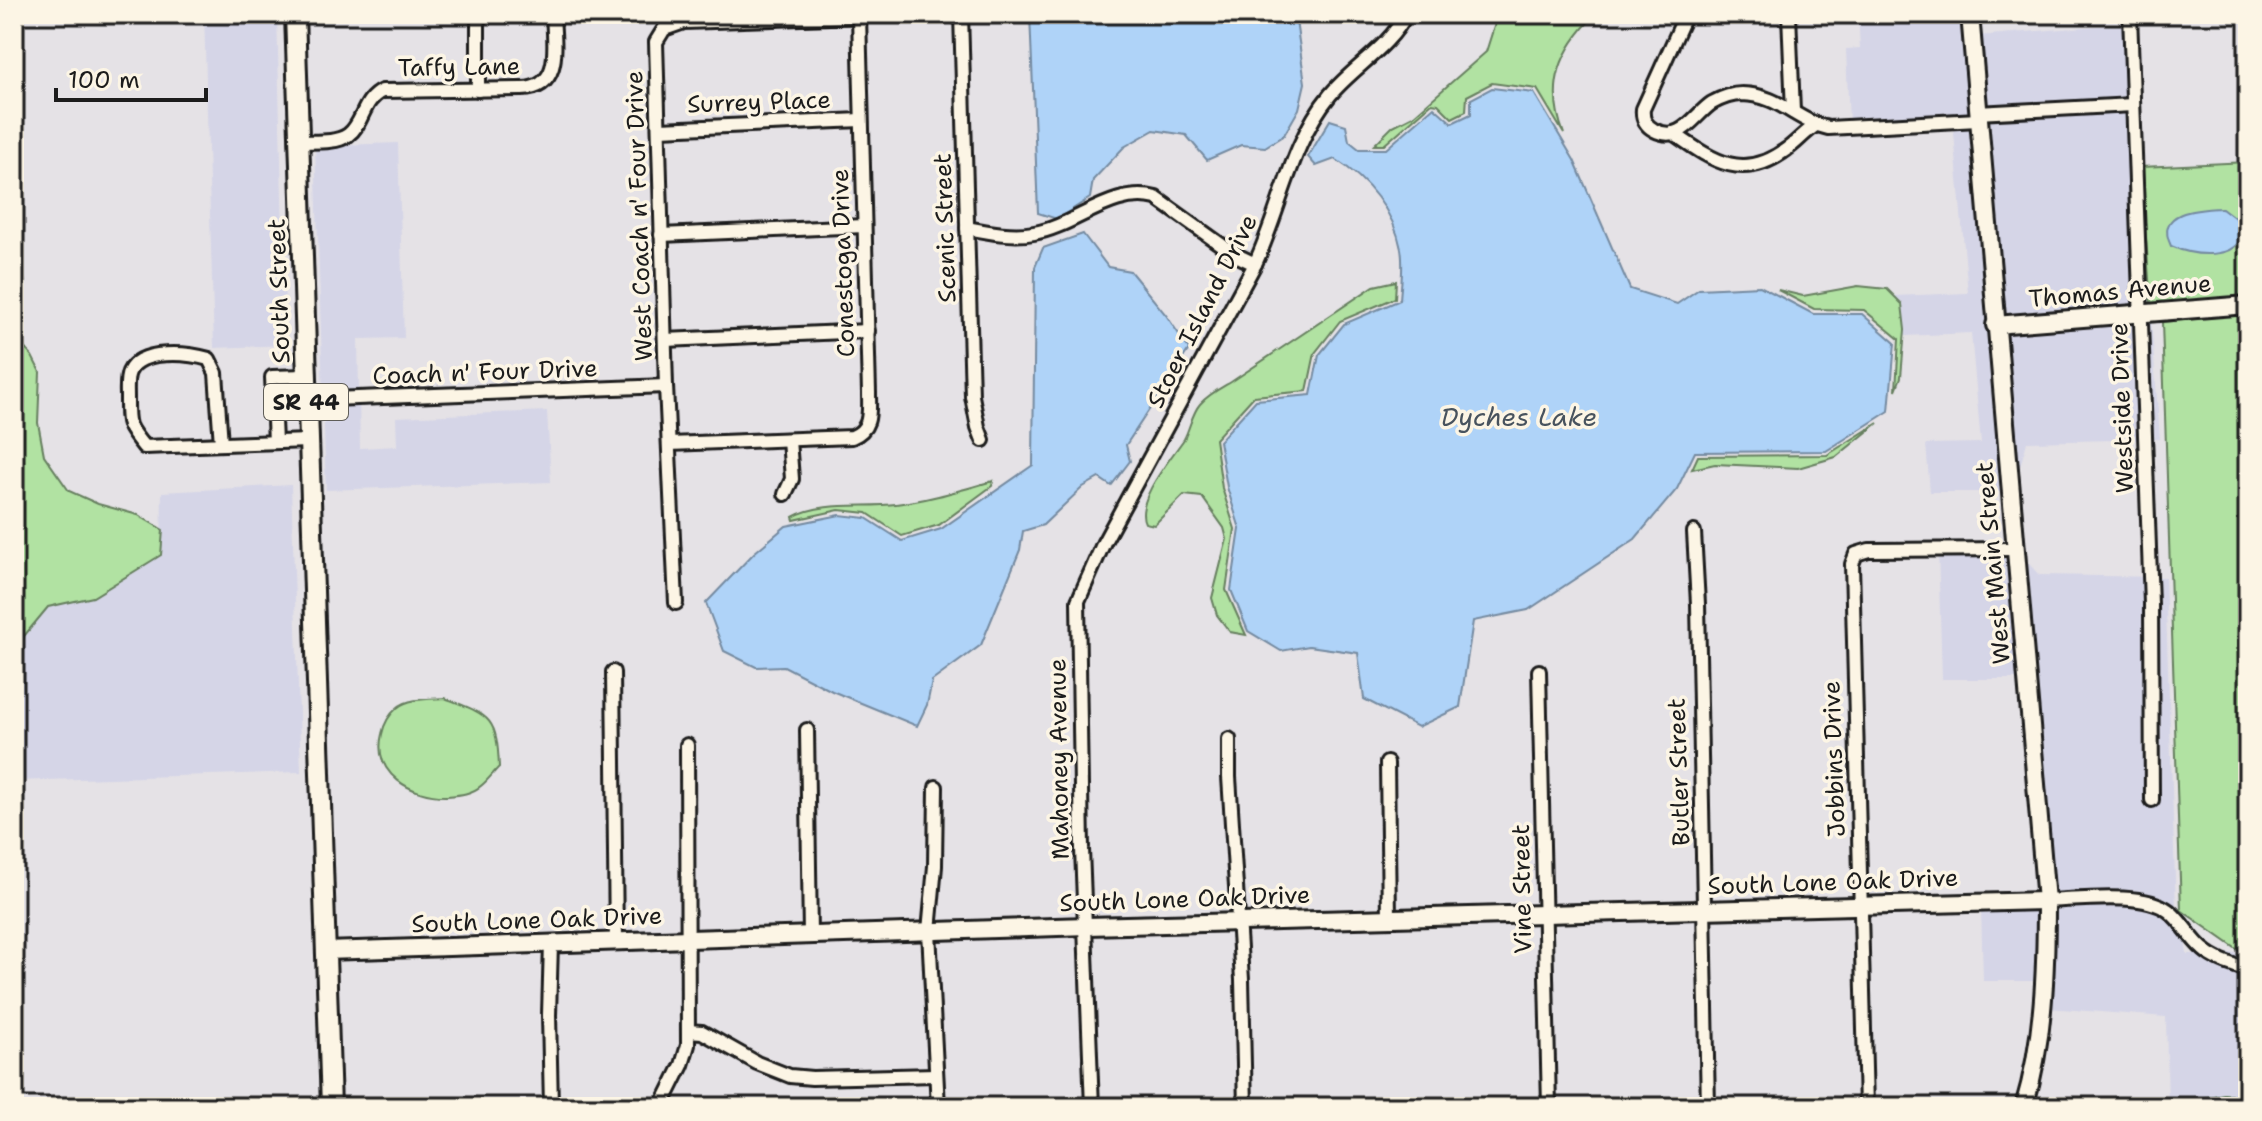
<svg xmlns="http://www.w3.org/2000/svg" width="2262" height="1121" font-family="'Shantell Sans',sans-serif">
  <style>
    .built { fill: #d5d5e7 }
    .green { fill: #b1e2a2; stroke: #667f5f; stroke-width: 2 }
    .water { fill: #afd3f8; stroke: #748aa0; stroke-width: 2 }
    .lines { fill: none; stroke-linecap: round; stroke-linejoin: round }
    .street-casing { stroke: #1c1c1c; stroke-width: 18 }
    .secondary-casing { stroke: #1c1c1c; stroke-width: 22 }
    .primary-casing { stroke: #1c1c1c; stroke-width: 24 }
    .street { stroke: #fcf5e5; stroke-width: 12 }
    .secondary { stroke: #fcf5e5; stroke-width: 16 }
    .primary { stroke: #fcf5e5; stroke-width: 18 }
    .labels { text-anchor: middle; stroke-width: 7; stroke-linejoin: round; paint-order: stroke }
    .shield { fill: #fcf5e5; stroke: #5f5d58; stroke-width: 2 }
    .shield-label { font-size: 22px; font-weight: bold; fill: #1c1c1c }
    .street-label { font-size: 24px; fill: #1c1c1c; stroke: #fcf5e5 }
    .water-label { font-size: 26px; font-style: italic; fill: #48535e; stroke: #fcf5e5 }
  </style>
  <rect width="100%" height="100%" fill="#e5e2e6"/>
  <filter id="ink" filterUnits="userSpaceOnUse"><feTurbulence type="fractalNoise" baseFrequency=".0125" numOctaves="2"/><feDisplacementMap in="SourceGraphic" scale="16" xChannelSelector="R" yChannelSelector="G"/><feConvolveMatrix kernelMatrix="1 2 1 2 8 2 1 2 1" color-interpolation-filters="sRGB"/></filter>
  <g filter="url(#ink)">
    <g class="built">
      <path d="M204,14H277L286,345L214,348Z"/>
      <path d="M1858,14H1964L2004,492H1930L1926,444L1981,443L1971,333L1905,336L1902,304L1894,296L1968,293L1953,122L1849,124L1846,49L1860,48Z"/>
      <path d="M2133,23L2151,308L2001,319L1977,36Z"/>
      <path d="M398,143L404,338L358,339L360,448L397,446L396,417L547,411L551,482L326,490L315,146Z"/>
      <path d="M2151,318L2160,439L2027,442L2015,484L2002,330Z"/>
      <path d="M291,485L301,772L14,781V667L24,636L48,607L93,597L161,555L162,492Z"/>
      <path d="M2009,545L2021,679H1942L1938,549Z"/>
      <path d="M2022,556L2039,575L2165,577L2176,910L2182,916L2187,954L2235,953L2248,962V1097L2224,1094L2168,1107L2166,1017L2048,1008Z"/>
      <path d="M2040,906L2038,981H1983L1981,907Z"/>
    </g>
    <g class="green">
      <path d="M1498,14H1596C1560,50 1545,85 1564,134L1537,89L1492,83L1467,96L1466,111L1452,118L1438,104L1432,103L1384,145H1374L1393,126L1413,116L1486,52Z"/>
      <path d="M2248,162V300L2151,307L2141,167Z"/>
      <path d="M14,239C25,271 32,303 14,334Z"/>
      <path d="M1396,281L1395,298L1340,321L1315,353L1307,391L1254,396L1215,439L1222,488L1235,529L1226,590L1246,635L1230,632L1217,615L1212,598L1227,539L1224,528L1202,497L1184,495L1154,525L1145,523C1134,501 1172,457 1184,439C1190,428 1192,413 1200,404C1209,394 1219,389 1231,382L1374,286Z"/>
      <path d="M1858,286L1887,289L1902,304L1905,330L1901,377L1896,390L1899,339L1864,310L1814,309L1778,290L1803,296Z"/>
      <path d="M2248,314V957L2181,910L2162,322Z"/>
      <path d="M14,337L32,356L40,372L38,423L44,455L69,491L98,504L138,515L163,530L161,555L93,597L48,607L24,636L14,667Z"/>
      <path d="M1878,423L1836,457L1798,468L1715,464L1692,469L1698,456L1827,455Z"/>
      <path d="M993,481L992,486L939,525L902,536L867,513L839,510L794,520L793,517C822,501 864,508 896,504C929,500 961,490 993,481Z"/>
      <path d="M445,698C490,716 497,716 499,767C493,773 488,780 482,785C472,794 460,795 447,796C412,797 372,774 382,734C384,724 389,715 397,708C408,698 430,699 445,698Z"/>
      <path d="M2224,1094L2248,1097V1107H2175L2186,1101Z"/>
    </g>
    <g class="water">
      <path d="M1030,14H1295L1305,83L1299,109L1284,135L1265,147L1241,145L1207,160L1186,135L1154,130L1124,147L1093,180L1090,198L1057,219L1038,213Z"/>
      <path d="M1492,88L1534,93L1574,160L1630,289L1677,304L1699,289L1760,286L1813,314H1862L1895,343L1889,411L1826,451L1695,452L1677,489L1635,539L1528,610L1473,621L1460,707L1418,727L1364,699L1358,653L1309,646L1281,651L1248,631L1231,590L1240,529L1227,487L1219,441L1256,400L1311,395L1319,355L1344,324L1400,300C1401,284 1404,265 1401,249C1394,211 1367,179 1335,159L1316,166L1308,157L1330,120L1346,125L1349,141L1359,149H1386L1434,107L1452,123L1471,114V99Z"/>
      <path d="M2222,208L2239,221L2244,231C2237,262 2193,256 2171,246C2154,211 2197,209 2222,208Z"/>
      <path d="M1083,234L1108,267L1130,271L1166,315L1189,349L1126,445L1130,461L1111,486L1099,478L1083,487L1043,525L1023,531L1020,550L981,645L932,681L927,705L917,726L832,691L784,666L756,667L724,651L706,603L754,553L786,526L840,515L866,518L902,541L941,529L1033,465L1035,267L1043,248Z"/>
    </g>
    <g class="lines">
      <g class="street-casing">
        <g id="street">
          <path d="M478,14V90"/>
          <path d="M961,14L972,396L978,427L983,440"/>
          <path d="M1686,14L1643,109C1642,119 1645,125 1654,130C1681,144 1694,115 1712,103C1721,98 1731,94 1742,94C1780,95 1794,120 1828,128L1978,120"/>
          <path d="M1789,14L1793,112"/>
          <path d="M2130,14L2151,604L2152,800"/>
          <path d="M1977,113L2133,105"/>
          <path d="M660,129L861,120"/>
          <path d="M1673,133C1712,160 1742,183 1787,149C1797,142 1805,132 1816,125"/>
          <path d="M298,142C313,141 335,144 348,135C364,123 362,100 382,91L522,89C563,88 554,44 553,14"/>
          <path d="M967,228C988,232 1012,237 1034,233C1076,226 1112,187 1156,198L1234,254L1255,264"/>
          <path d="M661,235L864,226"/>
          <path d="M665,340L868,331"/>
          <path d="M306,400L666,386"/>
          <path d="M275,442L272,377L305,376"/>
          <path d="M221,444L216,373L209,359C188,353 140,348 129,372C126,379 127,389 127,397C127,425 126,425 144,447L308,441"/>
          <path d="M669,444L852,437C872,429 869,412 869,393L859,16"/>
          <path d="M785,494L792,479L789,440"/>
          <path d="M1694,532L1698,604L1708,1107"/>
          <path d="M676,603L666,386L656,42L664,29L684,22L858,16L862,14"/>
          <path d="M1539,671L1549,1107"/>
          <path d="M613,672L616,941"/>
          <path d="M807,730L810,935"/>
          <path d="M1229,739V777L1242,980L1245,1107"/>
          <path d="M1387,763L1389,918"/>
          <path d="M936,787L935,866L929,931L938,1107"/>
          <path d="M2046,901C2079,900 2143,891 2169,911C2182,921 2190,938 2203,949C2215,960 2233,965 2248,970"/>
          <path d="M551,943L549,1015L551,1107"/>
          <path d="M688,1031L702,1032L757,1063L790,1076L812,1078L936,1075"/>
          <path d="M661,1107L682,1065L688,1045L687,745"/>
          <path d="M1092,1107L1082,849L1078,601L1104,542L1255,264C1281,209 1291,142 1330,95C1354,66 1389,48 1406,14"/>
          <path d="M1866,1107L1852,564L1856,554L1869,550L2015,549"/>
        </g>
      </g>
      <g class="secondary-casing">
        <g id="secondary">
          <path d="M1970,14L2046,901C2046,970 2044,1040 2024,1107"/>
          <path d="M1995,325L2248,305"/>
          <path d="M325,951L1087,926L2046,901"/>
        </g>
      </g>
      <g class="primary-casing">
        <path id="primary" d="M295,14L331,1107"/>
      </g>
      <use href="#street" class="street"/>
      <use href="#secondary" class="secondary"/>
      <use href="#primary" class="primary"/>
    </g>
  </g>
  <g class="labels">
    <rect class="shield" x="264" y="384" width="84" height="36" rx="6"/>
    <g class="shield-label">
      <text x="306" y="410">SR 44</text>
    </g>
    <g class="street-label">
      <text transform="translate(459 67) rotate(-1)" y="8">Taffy Lane</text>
      <text transform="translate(759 102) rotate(-2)" y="8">Surrey Place</text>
      <text transform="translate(639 216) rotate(-92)" y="8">West Coach n' Four Drive</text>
      <text transform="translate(945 228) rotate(-92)" y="8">Scenic Street</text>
      <text transform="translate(843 263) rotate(-92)" y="8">Conestoga Drive</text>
      <text transform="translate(279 291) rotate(-92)" y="8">South Street</text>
      <text transform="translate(2120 291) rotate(-5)" y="8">Thomas Avenue</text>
      <text transform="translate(1202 311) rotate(-63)" y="8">Stoer Island Drive</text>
      <text transform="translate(485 372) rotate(-2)" y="8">Coach n' Four Drive</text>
      <text transform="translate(2122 408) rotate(-92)" y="8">Westside Drive</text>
      <text transform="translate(1993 563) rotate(-95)" y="8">West Main Street</text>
      <text transform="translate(1059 759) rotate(-91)" y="8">Mahoney Avenue</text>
      <text transform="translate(1834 759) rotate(-92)" y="8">Jobbins Drive</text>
      <text transform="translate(1679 772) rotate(-92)" y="8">Butler Street</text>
      <text transform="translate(1833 882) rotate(-2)" y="8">South Lone Oak Drive</text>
      <text transform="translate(1522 889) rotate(-91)" y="8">Vine Street</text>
      <text transform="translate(1185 899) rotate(-2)" y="8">South Lone Oak Drive</text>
      <text transform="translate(537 920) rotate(-2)" y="8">South Lone Oak Drive</text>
    </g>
    <g class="water-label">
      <text x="1519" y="426">Dyches Lake</text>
    </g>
  </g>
  <rect width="2262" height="1121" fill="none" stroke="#fcf5e5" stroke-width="48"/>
  <rect x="24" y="24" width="2214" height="1073" fill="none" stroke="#1c1c1c" stroke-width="3" filter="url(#ink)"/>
  <path d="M56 88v12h150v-12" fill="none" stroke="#1c1c1c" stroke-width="4"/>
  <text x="68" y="88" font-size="24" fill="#1c1c1c" stroke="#fcf5e5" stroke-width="6" paint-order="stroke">100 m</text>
</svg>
